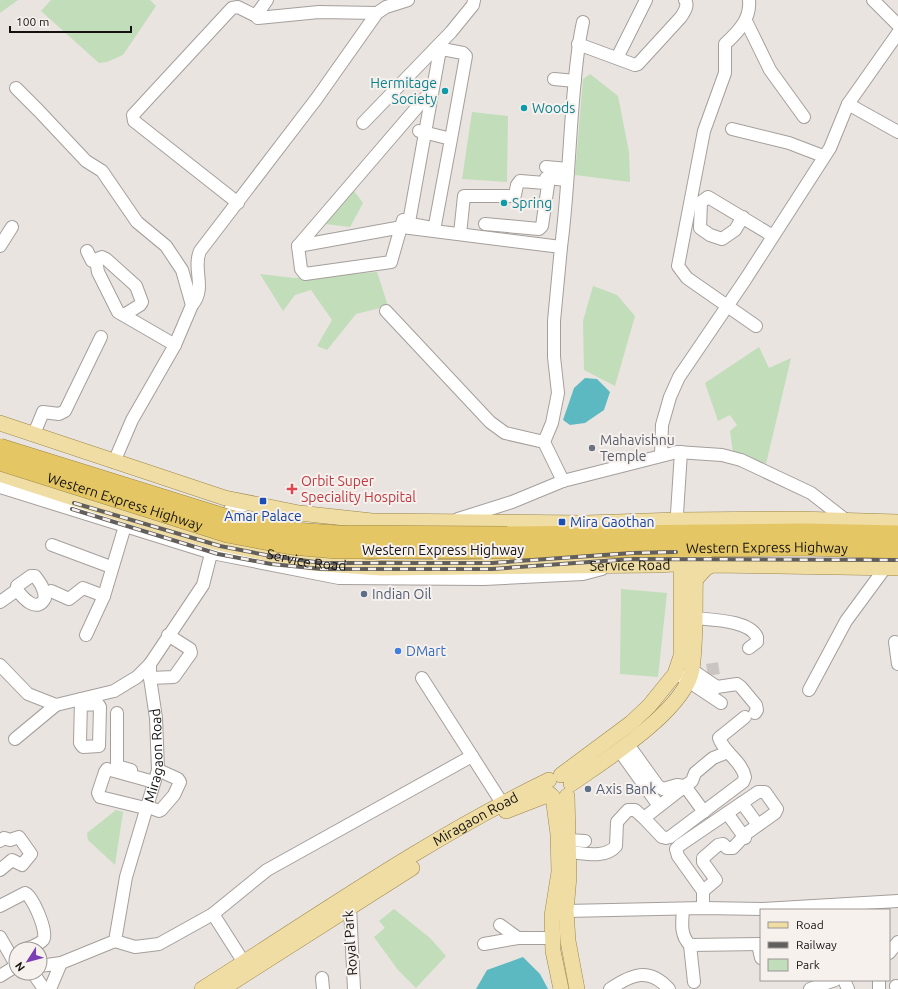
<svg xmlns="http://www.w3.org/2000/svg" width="898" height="989" font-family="Ubuntu,sans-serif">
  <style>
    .green { fill: #c1ddb9 }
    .water { fill: #5cb9c1 }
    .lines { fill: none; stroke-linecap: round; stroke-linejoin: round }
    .minor-tunnel { stroke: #cac4c2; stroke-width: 12; stroke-dasharray: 12 6; stroke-linecap: butt }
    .minor-casing { stroke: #a59f9c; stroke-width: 14 }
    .major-casing { stroke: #9c8748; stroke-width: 16 }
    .highway-casing { stroke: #9c8748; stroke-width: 18 }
    .minor { stroke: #fff; stroke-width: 12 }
    .major { stroke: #efdda3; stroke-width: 15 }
    .highway { stroke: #e5c665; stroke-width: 17 }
    .rail-casing { stroke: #615e5c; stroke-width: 4 }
    .rail { stroke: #f7f1ee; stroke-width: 2.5; stroke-dasharray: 8; stroke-linecap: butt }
    .highway-bridge-casing { stroke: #9c8748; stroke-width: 18; stroke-linecap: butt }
    .highway-bridge { stroke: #e5c665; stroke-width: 17 }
    .culture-dot { fill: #0f9aa8; stroke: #f7f1ee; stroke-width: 1.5 }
    .worship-dot { fill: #6b7280; stroke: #f7f1ee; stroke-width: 1.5 }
    .health-dot { fill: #e0444e; stroke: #f7f1ee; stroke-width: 1.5 }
    .transit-dot { fill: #1a4fb4; stroke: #f7f1ee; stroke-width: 1.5 }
    .service-dot { fill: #5c6f8a; stroke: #f7f1ee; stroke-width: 1.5 }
    .shop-dot { fill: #3f7fe0; stroke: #f7f1ee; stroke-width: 1.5 }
    .labels { text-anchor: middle; stroke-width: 4; stroke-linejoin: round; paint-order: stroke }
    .culture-label { font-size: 14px; fill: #0d838f; stroke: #f7f1ee; text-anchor: start }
    .worship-label { font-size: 14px; fill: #5b616d; stroke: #f7f1ee; text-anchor: start }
    .health-label { font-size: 14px; fill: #be3a42; stroke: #f7f1ee; text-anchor: start }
    .street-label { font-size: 14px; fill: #141211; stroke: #f7f1ee }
    .transit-label { font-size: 14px; fill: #164399; stroke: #f7f1ee }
    .service-label { font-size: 14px; fill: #4e5e75; stroke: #f7f1ee; text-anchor: start }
    .shop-label { font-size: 14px; fill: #366cbe; stroke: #f7f1ee; text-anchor: start }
  </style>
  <rect width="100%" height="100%" fill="#eae4e1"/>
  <g class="green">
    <path d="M0,0H18L0,13Z"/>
    <path d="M51,0H150L156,6L123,55L107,62L99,63L41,11Z"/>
    <path d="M590,74L618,96L629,152L630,182L575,175L583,79Z"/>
    <path d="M472,112L508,116L507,182L462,179Z"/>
    <path d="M354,191L363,203L350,227L325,224Z"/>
    <path d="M377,272L388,306L356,314L327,350L317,346L332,320L311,290L295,295L283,311L260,274L294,278Z"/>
    <path d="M593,286L617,295L635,316L615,386L584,370L583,321Z"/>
    <path d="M759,347L769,368L791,358L766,464L733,453L730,431L737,425L730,415L718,421L705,383Z"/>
    <path d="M621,589L667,593L658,677L620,674Z"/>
    <path d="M116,810L123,812L115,865L88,840L87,833Z"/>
    <path d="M394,909L430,938L446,956L416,988L398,970L374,937L385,928L379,921Z"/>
  </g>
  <g class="water">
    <path d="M585,378L597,379L610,392L604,410L585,423L570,425L563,420L574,388Z"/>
    <path d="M523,957L540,974L548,989H476L487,970Z"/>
  </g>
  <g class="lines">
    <path class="minor-tunnel" d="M707,670L720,668"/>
    <g class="minor-casing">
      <g id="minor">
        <path d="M267,0L257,14L258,18L319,12L377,13"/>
        <path d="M749,0C751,19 738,32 725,44V73L704,131L678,266L687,278L756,326"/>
        <path d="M873,0L898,25"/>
        <path d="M746,21L770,70L804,117"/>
        <path d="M578,44L635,65L638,64L681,17C684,12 689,6 685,0"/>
        <path d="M617,58L646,0"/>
        <path d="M554,79L575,81"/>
        <path d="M16,88L39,111L86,161L102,171L137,222L166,246L182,270L192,305L175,345L132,420L114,462"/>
        <path d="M425,98L298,246L402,227L561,247L554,321V357L558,393L552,423L544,442L563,481"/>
        <path d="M848,104L898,132"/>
        <path d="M363,123L451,32L473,5L474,0"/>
        <path d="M732,129L789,143L823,156"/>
        <path d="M419,131L451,139L435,225L432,228L411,224L409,222L439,55L442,49L463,53L466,56L451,139"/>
        <path d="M546,167L568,169"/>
        <path d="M546,178L567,180"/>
        <path d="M238,203L134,121L133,115L232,8L238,7L256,16"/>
        <path d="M743,217L735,230L722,239L710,235L700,228L701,202L708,197L773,236"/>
        <path d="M460,234L464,196H513L515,195L517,185L520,181L545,183L548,185L542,226L539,229L485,224"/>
        <path d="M0,246L12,227"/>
        <path d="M298,246L301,269L305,274L391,262L403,220"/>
        <path d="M561,247C568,195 569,142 574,89C576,66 578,44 583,22"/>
        <path d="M87,251L92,261L102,257L106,259L136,286L142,302L140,305L124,315"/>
        <path d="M96,260L98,272L118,312L175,345"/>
        <path d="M192,305C207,288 192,269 200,251L317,98L377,13L386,7L408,0"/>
        <path d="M386,311L490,422L505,433L544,442"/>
        <path d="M34,434L43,412L59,414L65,411L101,337"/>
        <path d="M661,455L662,425L670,397L679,377L745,280L830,148L848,104L898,33"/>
        <path d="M0,487L212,553L339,578L484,579L583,574L602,569"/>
        <path d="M458,519L512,502L563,481L677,452L722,455L741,460L811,493L847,521"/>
        <path d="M222,521L230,510L250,503"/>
        <path d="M676,529L681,452"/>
        <path d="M52,545L111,567"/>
        <path d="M31,576H35C41,584 44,588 45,598C37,614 23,598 17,590V586Z"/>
        <path d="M51,591L69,599L83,588L104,596"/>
        <path d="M0,602L17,590"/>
        <path d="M694,618C712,620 749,620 757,637V642L749,648"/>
        <path d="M86,635L104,596L125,526"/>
        <path d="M895,642L898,664"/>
        <path d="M0,665L28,694L56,705L114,691L137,677L150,664"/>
        <path d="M692,670L717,687"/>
        <path d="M682,677L721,703"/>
        <path d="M150,678L174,677L191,653L190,649L168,635"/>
        <path d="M809,690L846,621L885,568"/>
        <path d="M708,694L717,687L737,684L741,687L756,705L757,710L755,713"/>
        <path d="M81,699L80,743L83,747L99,746L100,707L98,704L81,705"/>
        <path d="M117,713V763L120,767L131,770"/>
        <path d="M15,739L56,705"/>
        <path d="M627,743L658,786L663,789L677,785L685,786L692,781L695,773L713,758L728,752"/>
        <path d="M619,750L659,806"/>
        <path d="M472,756L502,803"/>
        <path d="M742,803L758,825"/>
        <path d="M146,806L159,811L161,810L174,795L180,782L178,779L158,770"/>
        <path d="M145,808L100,797L98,793L105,772L107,769L154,782"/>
        <path d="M727,813L745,838"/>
        <path d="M644,818L662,837L666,838L670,837L743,782L745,777C742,761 724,753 719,738L745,717"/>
        <path d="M569,840L585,841"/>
        <path d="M0,841L4,838L10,840L19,837L31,854L22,865L12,860L0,870"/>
        <path d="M569,852C584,853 605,859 616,846L617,822L628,810H635L644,818L685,786L704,812"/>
        <path d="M347,901L350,907L354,989"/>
        <path d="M0,906L25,893C32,895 49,933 43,940C40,944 31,947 26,949"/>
        <path d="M703,908V891L678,856L676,849L680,845L758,792H765L777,809L775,813L747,833L733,848H727L723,844L718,845L703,858V862L716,880L703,891"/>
        <path d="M683,910C682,923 680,935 690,945"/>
        <path d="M213,914L248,969"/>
        <path d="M558,914L566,911L703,908L763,909L898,901"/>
        <path d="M500,925L518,938H553"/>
        <path d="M0,937L16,965"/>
        <path d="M115,941L135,947L159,944L213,914L267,870L472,756L422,678"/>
        <path d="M484,944L518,938"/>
        <path d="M761,944L759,949L761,958"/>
        <path d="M889,953L898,942"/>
        <path id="s1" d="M61,963L115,941L126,877L158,770L156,718L150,678V664L203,585L213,546"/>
        <path d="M40,966L61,963L50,989"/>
        <path d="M33,973L44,989"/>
        <path d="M0,976L16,966"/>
        <path d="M322,978L323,989"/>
        <path d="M844,980L848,989"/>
        <path d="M694,982L690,945L761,944"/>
        <path d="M896,986L897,989"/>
        <path d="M610,989C632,974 649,967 669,989"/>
        <path d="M810,989L835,980"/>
        <path d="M879,989V980"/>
      </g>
    </g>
    <g class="major-casing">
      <g id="major">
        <path d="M0,423L225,498L299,513L372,521L586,523L677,520L798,519L898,522"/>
        <path id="s2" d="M0,474L159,526L214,542L311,563L381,568L656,565C680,564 690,565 709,549"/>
        <path d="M695,580L706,568L712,565L898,568"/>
        <path d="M561,775L631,723L649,706L675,674L681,656V555"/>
        <path d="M571,784C604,761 686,710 692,669C697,633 694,596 696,560"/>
        <path d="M567,796L569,876L566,911L568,941L577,989"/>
        <path d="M553,797L558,834L559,872L552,916L553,951L561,989"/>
        <path d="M506,811L550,794"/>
        <path id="s3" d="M202,989C316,917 427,839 549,780"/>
        <path d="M222,989L412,868"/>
      </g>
    </g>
    <g class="highway-casing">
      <g id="highway">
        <path d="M507,535L804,532L898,534"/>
        <path id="s4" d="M507,550L805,547L898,550"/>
      </g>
    </g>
    <use href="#minor" class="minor"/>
    <use href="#major" class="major"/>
    <use href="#highway" class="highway"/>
    <g class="rail-casing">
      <g id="rail">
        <path d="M74,503L220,546L271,556L322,563H492L632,553L676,552"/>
        <path d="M72,509L218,554L271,564L322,569H492L632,559L898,560"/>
      </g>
    </g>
    <use href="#rail" class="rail"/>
    <g class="highway-bridge-casing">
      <g id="highway-bridge">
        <path d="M0,447L231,519L293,531L338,534L507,535"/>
        <path id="s5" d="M0,462L227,534L291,546L336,550H507"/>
      </g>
    </g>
    <use href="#highway-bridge" class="highway-bridge"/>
  </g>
  <g class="culture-dot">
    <circle cx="445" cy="91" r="4"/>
    <circle cx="524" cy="108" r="4"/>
    <circle cx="504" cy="203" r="4"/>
  </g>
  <circle class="worship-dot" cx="592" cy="448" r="4"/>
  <path class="health-dot" d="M290 483h4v4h4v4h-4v4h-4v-4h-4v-4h4z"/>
  <g class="transit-dot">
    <rect x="259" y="497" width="8" height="8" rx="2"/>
    <rect x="558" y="518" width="8" height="8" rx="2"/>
  </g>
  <g class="service-dot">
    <circle cx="364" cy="594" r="4"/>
    <circle cx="588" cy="789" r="4"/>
  </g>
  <circle class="shop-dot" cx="398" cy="651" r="4"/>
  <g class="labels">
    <g class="culture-label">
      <text x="437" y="88" text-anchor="end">Hermitage<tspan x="437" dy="16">Society</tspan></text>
      <text x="532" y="113">Woods</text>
      <text x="512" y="208">Spring</text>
    </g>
    <g class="worship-label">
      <text x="600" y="445">Mahavishnu<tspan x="600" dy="16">Temple</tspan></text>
    </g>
    <g class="health-label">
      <text x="301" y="486">Orbit Super<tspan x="301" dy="16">Speciality Hospital</tspan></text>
    </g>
    <g class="street-label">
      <text dy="5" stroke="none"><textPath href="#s5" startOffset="131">Western Express Highway</textPath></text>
      <text dy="5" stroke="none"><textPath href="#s4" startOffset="260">Western Express Highway</textPath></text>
      <text x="443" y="555">Western Express Highway</text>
      <text dy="5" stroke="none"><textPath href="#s2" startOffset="319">Service Road</textPath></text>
      <text dy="5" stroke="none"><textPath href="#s2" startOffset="643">Service Road</textPath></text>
      <text dy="5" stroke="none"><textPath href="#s1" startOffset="249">Miragaon Road</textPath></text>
      <text dy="5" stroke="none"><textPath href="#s3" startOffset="322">Miragaon Road</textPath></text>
      <text transform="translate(350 943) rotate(-94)" y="5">Royal Park</text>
    </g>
    <g class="transit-label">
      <text x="263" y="521">Amar Palace</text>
      <text x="570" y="527" text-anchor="start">Mira Gaothan</text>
    </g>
    <g class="service-label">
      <text x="372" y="599">Indian Oil</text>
      <text x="596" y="794">Axis Bank</text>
    </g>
    <g class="shop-label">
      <text x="406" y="656">DMart</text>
    </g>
  </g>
  <rect x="760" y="909" width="130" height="72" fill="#f7f1ee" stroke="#9c9896"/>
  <rect x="768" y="922" width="20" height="6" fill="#efdda3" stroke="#9c9896"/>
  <text x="796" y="929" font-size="12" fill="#141211">Road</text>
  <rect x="768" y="942" width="20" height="6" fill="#615e5c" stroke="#9c9896"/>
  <text x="796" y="949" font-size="12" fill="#141211">Railway</text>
  <rect x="768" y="959" width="20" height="12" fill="#c1ddb9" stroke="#9c9896"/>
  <text x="796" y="969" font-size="12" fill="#141211">Park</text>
  <g transform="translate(28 961) rotate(234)"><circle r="19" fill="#f7f1ee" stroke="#9c9896"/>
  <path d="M0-3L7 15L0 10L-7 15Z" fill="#7b3eb4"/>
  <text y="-6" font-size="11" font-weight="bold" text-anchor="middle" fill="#141211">N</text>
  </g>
  <path d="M10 26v6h121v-6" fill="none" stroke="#141211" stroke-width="2"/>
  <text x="16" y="26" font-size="12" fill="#141211" stroke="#f7f1ee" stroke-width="3" paint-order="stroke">100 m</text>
</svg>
